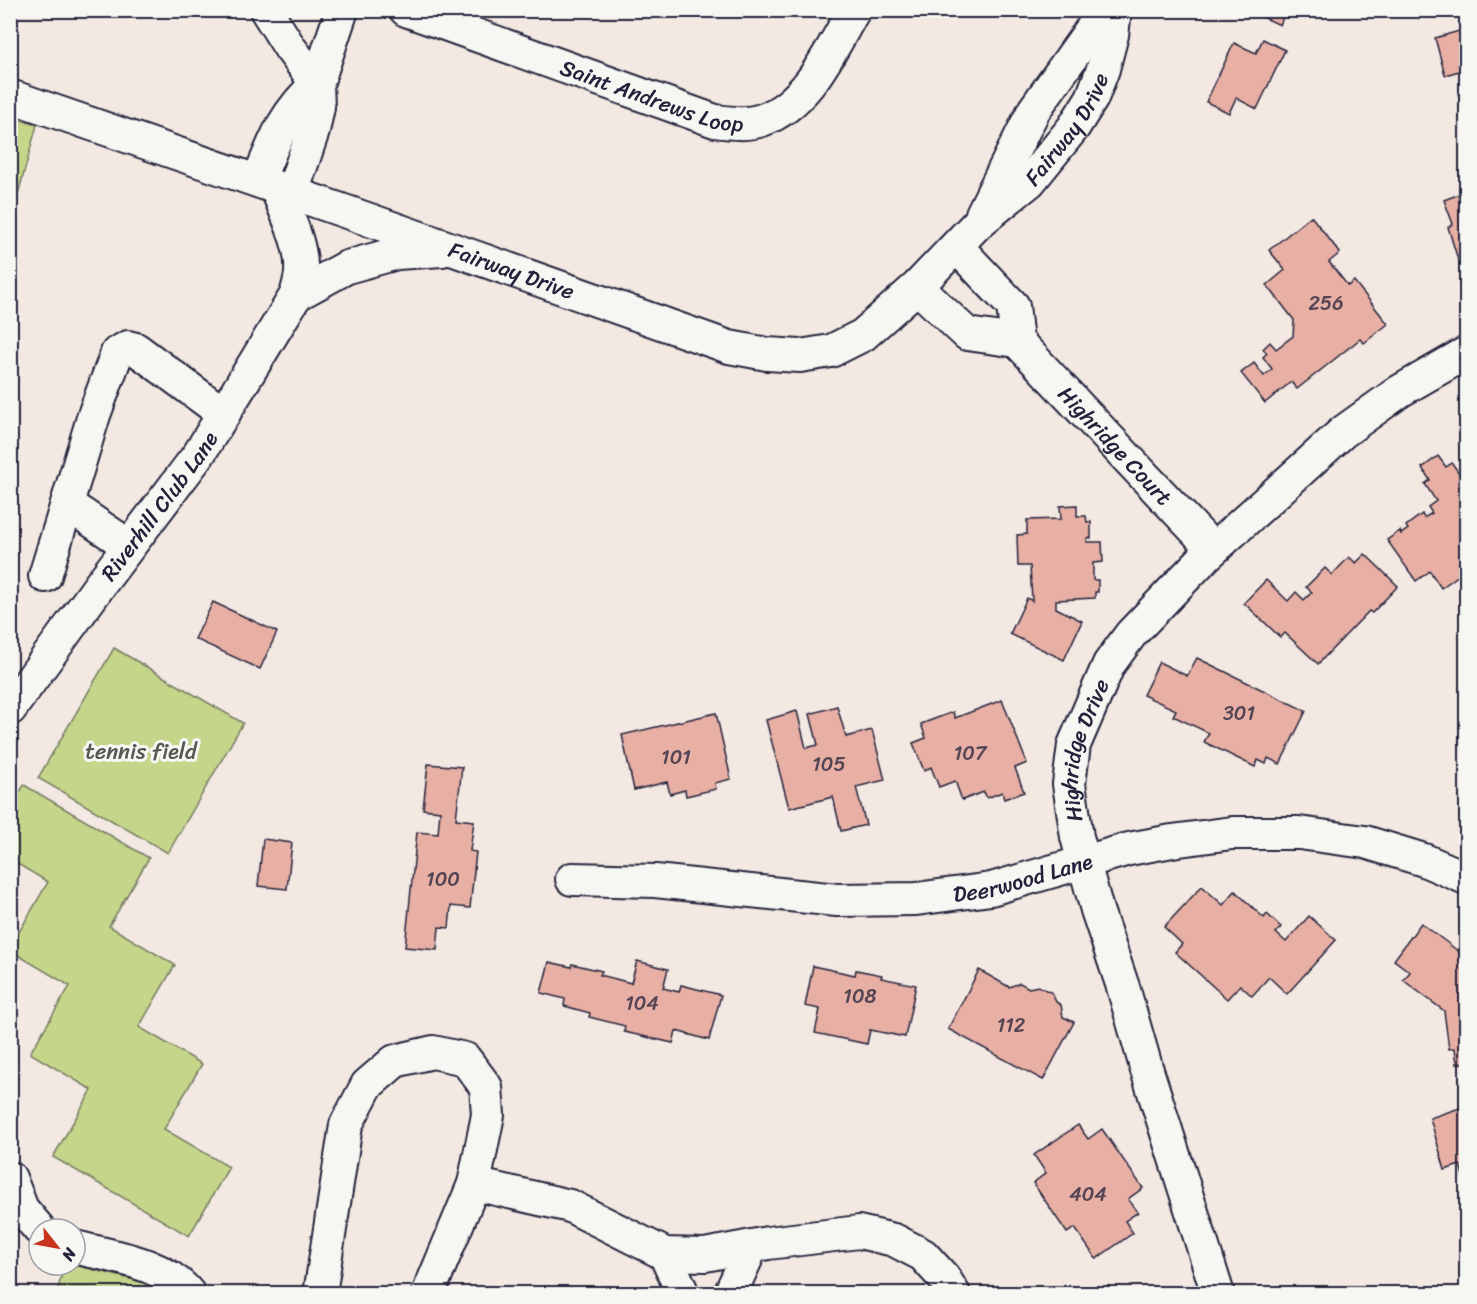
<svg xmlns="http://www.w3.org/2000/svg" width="1477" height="1304" font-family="Sriracha,sans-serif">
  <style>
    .green { fill: #c5d58a; stroke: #747c62; stroke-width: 1.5 }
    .building { fill: #e8afa4; stroke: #22223b; stroke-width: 1.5 }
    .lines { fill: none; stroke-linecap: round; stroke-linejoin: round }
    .minor-casing { stroke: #22223b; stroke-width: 36 }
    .minor { stroke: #f6f6f2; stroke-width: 32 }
    .labels { text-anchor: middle; stroke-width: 6; stroke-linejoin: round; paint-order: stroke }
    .number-label { font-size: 20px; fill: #544555 }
    .street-label { font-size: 22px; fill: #22223b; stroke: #f6f6f2 }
    .park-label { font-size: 22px; fill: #535853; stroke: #f6f6f2 }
  </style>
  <rect width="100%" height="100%" fill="#f3e8e2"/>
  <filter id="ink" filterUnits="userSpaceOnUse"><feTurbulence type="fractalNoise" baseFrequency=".0167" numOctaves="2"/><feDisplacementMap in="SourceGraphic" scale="12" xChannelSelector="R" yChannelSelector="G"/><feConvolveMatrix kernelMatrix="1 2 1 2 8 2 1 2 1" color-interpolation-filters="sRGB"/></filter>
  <g filter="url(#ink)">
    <g class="green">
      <path d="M11,117L37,125L11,220L10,117Z"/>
      <path d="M114,648L243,723L168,853L38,778Z"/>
      <path d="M24,785L149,858L109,926L175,965L139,1027L202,1064L164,1129L229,1167L189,1236L53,1157L92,1090L30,1053L70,986L11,951V946L48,882L11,860V808Z"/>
      <path d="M65,1265H75L170,1289L173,1294H56Z"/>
    </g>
    <g class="building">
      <path d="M1247,10H1286L1280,25Z"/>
      <path d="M1466,29V71V69L1445,75L1435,38Z"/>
      <path d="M1263,39L1285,50L1257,109L1236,98L1229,113L1206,102L1234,43L1256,53Z"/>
      <path d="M1466,182V257L1458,260L1448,227L1453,224L1444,200L1465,192L1462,184Z"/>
      <path d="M1311,216L1340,253L1329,262L1348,286L1354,281L1388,324L1364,343L1360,339L1297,389L1291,382L1265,403L1241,373L1254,363L1264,376L1272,369L1263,357L1267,353L1263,349L1270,342L1276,349L1293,336L1294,320L1267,285L1285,270L1269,250Z"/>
      <path d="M1438,456L1446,467L1452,463L1466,483V563L1463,565L1466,570L1441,588L1430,571L1416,581L1387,540L1400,531L1401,534L1408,529L1406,526L1422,514L1424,518L1432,513L1428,507L1436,501L1425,484L1430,480L1422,468Z"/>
      <path d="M1077,505V516H1086L1087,522H1091V538H1087V542H1102L1103,562L1093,563V580H1098V592H1095V598L1056,600V608L1082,621L1064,660L1010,634L1027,598L1032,601L1030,566H1018L1017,535L1027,534V520L1061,519L1060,506Z"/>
      <path d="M1365,554L1398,586L1372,613L1369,611L1318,664L1285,633L1280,637L1244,603L1266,580L1288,601L1296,592L1304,600L1312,592L1306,587L1325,568L1332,575L1349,557L1356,563Z"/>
      <path d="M213,602L277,632L260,669L195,639Z"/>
      <path d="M1197,658L1306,711L1280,764L1268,758L1266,764L1258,760L1255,767L1204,742L1209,733L1173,716L1176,710L1143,695L1159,662L1187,676Z"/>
      <path d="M1002,700L1027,763L1015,768L1024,792L1004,799L1002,792L987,798L984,792L962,800L955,781L939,787L931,767L924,771L913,743L926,738L921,724L953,712L955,718Z"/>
      <path d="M837,706L846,737L872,730L885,780L856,787L866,825L841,831L833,797L789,808L766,720L797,711L806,748L818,745L810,714Z"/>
      <path d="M716,713L731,779L715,783L716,789L686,796L685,790L670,794L667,782L634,790L622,735Z"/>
      <path d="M428,764L462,767L456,819L474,821L470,851L476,852L470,908L451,906L449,928L439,927L437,950L405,947L417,832L438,834L440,811L423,809Z"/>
      <path d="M263,839L292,843L287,889L258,886Z"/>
      <path d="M1202,886L1223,905L1235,891L1264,918L1267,914L1281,927L1276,933L1286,942L1309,916L1336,940L1287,994L1269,977L1252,996L1240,985L1227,999L1175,952L1182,944L1164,927Z"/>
      <path d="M1421,923L1466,957L1461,963L1466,968V1062L1457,1064L1455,1048L1449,1049L1444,1011L1403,980L1410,972L1394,960Z"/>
      <path d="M637,961L668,969L663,988L679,992L681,985L721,995L709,1040L676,1031L673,1043L624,1032L625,1026L589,1017L590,1013L564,1006L565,999L541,993L549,962L571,967L572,964L602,971L600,975L631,983Z"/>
      <path d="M813,966L855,975L856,970L882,975L881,978L916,985L905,1037L870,1030L867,1044L815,1033L820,1009L805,1006Z"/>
      <path d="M979,970L1009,987L1020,983L1029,988L1038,986L1052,993L1056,1002L1061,1005L1063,1017L1074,1022L1043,1080L948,1029Z"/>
      <path d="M1466,1106V1186L1460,1165L1445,1170L1430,1118Z"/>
      <path d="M1078,1125L1088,1139L1102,1129L1143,1188L1128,1199L1138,1212L1125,1221L1133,1233L1096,1259L1075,1228L1067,1233L1033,1183L1046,1173L1034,1155Z"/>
    </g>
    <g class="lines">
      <g class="minor-casing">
        <g id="minor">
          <path d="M266,10L290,48L317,84"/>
          <path id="s1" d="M406,10L715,121C731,123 747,125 762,120C808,104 831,49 854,10"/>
          <path id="s2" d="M10,96L347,212L729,347L767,354L800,356L831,351L863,335L917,287L978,223L1030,181L1073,128L1092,98L1103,69L1112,35L1115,10"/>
          <path d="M258,181C274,142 284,113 317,84"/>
          <path d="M292,193L313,131L318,107L317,84L342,10"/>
          <path d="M982,214L1034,110L1105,10"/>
          <path id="s3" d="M957,247L1013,306L1017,341L1213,549"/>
          <path d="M917,287L967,334L1017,341"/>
          <path d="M296,295L347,267L397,253L442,250"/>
          <path d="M67,504L129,546"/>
          <path d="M45,576L94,415L117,353L128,347L136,349L224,414"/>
          <path id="s4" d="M10,709L102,582L199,454L296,295C298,287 301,279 301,271C303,245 285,211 276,187"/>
          <path id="s5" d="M572,879L655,881L837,900L916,899L991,889L1129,849L1172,841L1232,833H1299L1365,842L1424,860L1466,878"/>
          <path d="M10,1178L22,1209L39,1229"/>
          <path d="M75,1247C113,1257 163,1262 189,1294"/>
          <path d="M665,1254L683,1294"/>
          <path d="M320,1294L346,1125L367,1085L395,1061L433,1052L465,1059L486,1087L488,1115L474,1184L570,1206L665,1254L705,1255L768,1243L859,1232L894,1240L923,1255L944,1278L954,1294"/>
          <path d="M428,1294L474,1184"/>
          <path d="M730,1294L752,1246"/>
          <path id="s6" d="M1218,1294L1146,1067L1123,987L1097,910L1077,837L1069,784L1074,745L1109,664L1131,634L1205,557L1343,432L1400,391L1466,353"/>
        </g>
      </g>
      <use href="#minor" class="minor"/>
    </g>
  </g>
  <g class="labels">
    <g class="number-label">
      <text x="1326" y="310">256</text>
      <text x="1239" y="720">301</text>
      <text x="970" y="760">107</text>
      <text x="676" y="764">101</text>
      <text x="829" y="771">105</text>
      <text x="443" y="886">100</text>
      <text x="860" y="1003">108</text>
      <text x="642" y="1010">104</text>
      <text x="1011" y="1032">112</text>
      <text x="1088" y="1201">404</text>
    </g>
    <g class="street-label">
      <text dy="8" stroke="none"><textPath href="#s1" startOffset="261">Saint Andrews Loop</textPath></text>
      <text dy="8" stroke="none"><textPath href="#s2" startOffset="1192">Fairway Drive</textPath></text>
      <text dy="8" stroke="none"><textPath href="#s2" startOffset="531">Fairway Drive</textPath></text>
      <text dy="8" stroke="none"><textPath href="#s3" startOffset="260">Highridge Court</textPath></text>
      <text dy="8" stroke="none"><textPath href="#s4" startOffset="252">Riverhill Club Lane</textPath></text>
      <text dy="8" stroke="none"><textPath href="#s6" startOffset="568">Highridge Drive</textPath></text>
      <text dy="8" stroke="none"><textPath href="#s5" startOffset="454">Deerwood Lane</textPath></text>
    </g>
    <g class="park-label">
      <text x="141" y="759">tennis field</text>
    </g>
  </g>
  <rect width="1477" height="1304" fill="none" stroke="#f6f6f2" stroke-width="36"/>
  <rect x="18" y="18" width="1441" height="1268" fill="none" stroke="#22223b" stroke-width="2" filter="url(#ink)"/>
  <g transform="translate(57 1247) rotate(121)"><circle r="28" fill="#f6f6f2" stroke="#a1a1a9" stroke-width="1.5"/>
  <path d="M0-4.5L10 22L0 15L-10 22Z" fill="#c8321e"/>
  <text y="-9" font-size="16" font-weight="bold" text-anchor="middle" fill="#22223b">N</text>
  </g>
</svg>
